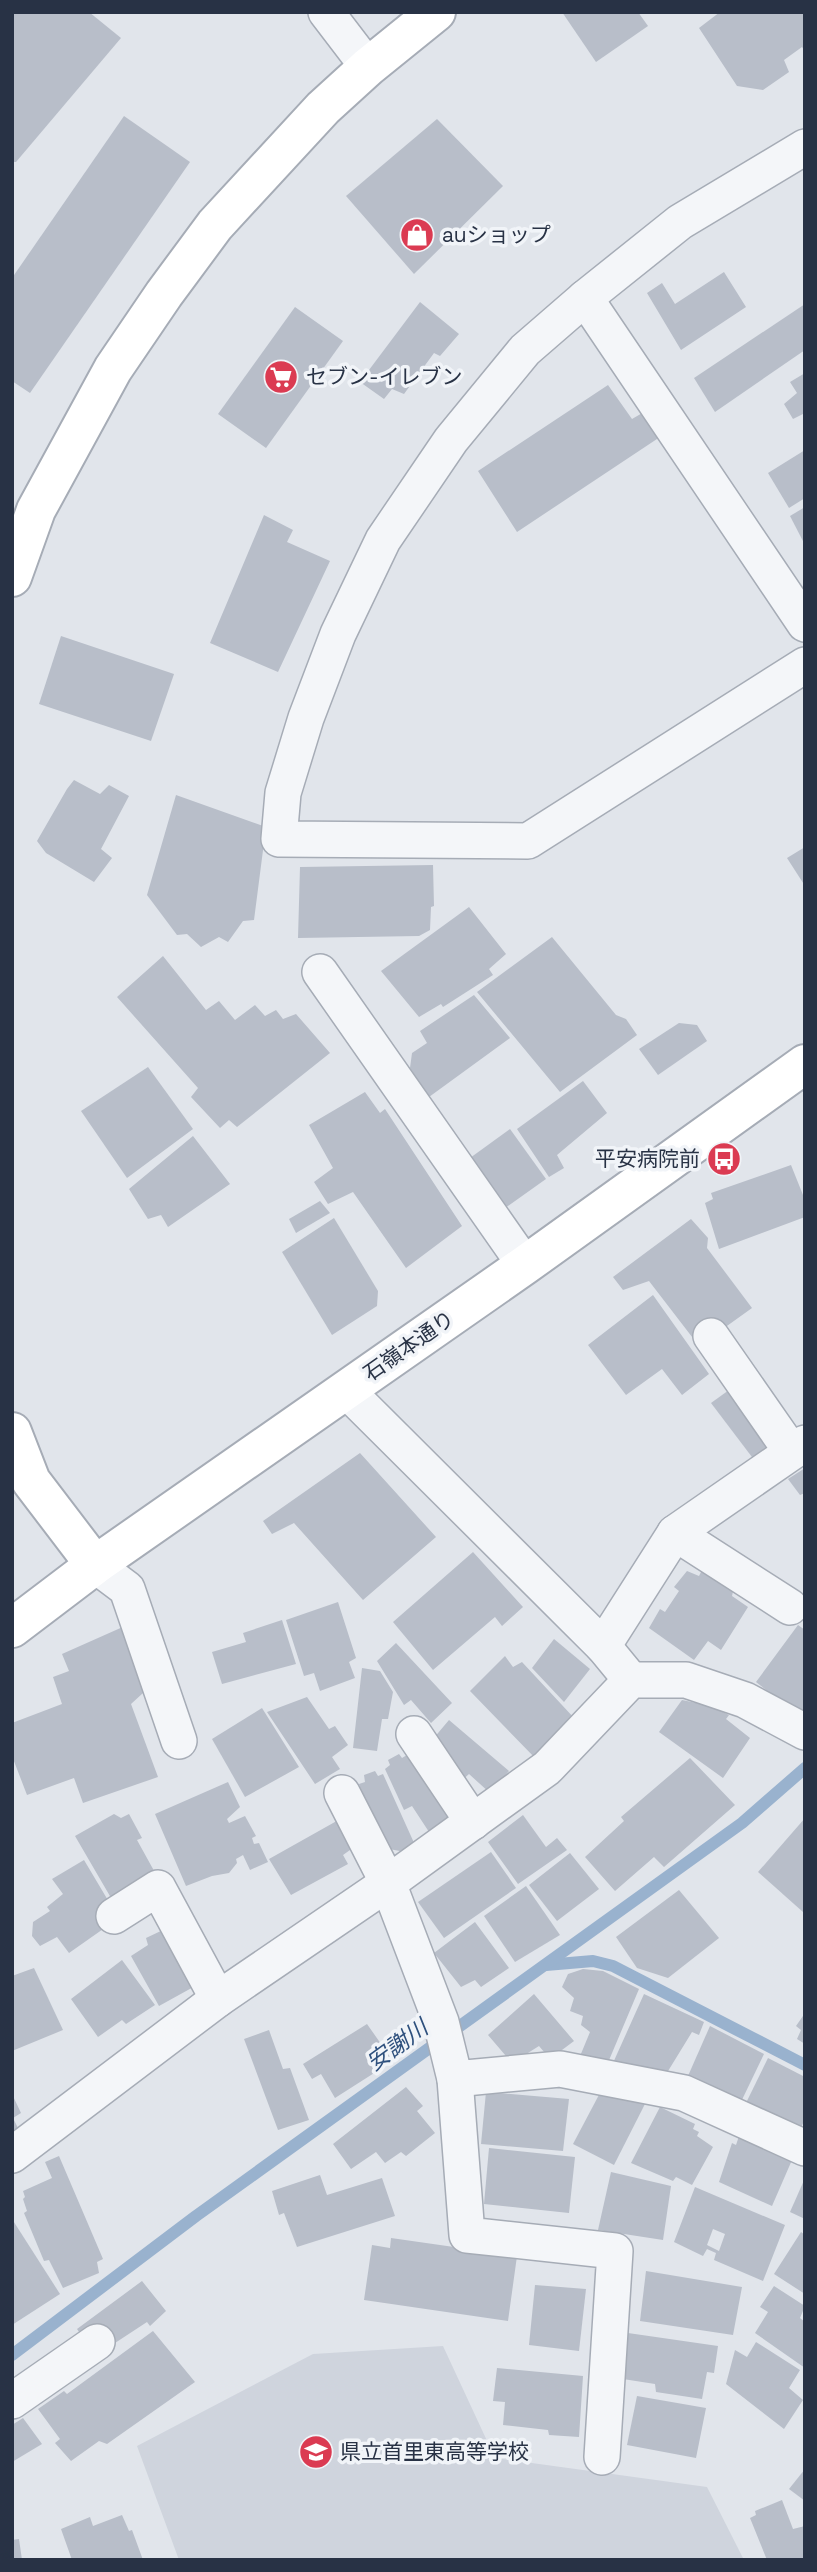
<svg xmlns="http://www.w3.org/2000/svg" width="817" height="2572" font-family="'Space Grotesk','Noto Sans JP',sans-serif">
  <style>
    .built { fill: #cfd4dd }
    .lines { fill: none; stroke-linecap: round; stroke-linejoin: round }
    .stream { stroke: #99b2ce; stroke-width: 12 }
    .building { fill: #b8bec9; fill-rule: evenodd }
    .street-casing { stroke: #a6acb6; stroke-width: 38 }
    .secondary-casing { stroke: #a6acb6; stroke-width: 42 }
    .street { stroke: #f4f6f9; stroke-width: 35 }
    .secondary { stroke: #fff; stroke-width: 38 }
    .labels { text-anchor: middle; stroke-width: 7; stroke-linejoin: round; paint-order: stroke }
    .poi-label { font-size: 21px; fill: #283245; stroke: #f1f4f8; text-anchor: start }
    .street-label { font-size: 21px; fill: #283245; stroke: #f1f4f8 }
    .water-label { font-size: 23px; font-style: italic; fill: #2e507d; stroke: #f1f4f8 }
  </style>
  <rect width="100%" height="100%" fill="#e1e5eb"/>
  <path class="built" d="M443,2346L495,2458L707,2487L744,2560H179L137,2446L313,2354Z"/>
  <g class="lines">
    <g class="stream">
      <path d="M546,1965L593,1961L613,1966L805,2065"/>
      <path d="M12,2355L196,2216L742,1823L805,1768"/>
    </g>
  </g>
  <g class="building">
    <path d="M12,12H89L121,38L16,162H12Z"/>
    <path d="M562,12H638L648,26L596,62Z"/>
    <path d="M720,12H805V51L802,47L784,60L789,72L763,90L737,86L699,28Z"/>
    <path d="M124,116L190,162L30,393L12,381V278Z"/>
    <path d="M437,119L503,186L414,274L346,196Z"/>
    <path d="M724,272L746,307L681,350L647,293L662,283L675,304Z"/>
    <path d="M420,302L459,334L440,356L434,353L404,394L392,389L384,399L360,382Z"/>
    <path d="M805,304V350L715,412L694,378Z"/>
    <path d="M295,307L343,341L266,448L218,414Z"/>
    <path d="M805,373V413L793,419L784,404L797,393L790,382Z"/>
    <path d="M608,385L632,419L644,412L660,437L517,532L478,471Z"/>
    <path d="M805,450V498L789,508L768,473Z"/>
    <path d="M805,507V545L790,516Z"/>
    <path d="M264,515L293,530L287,542L330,561L278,672L210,643Z"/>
    <path d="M61,636L174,674L151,741L39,704Z"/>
    <path d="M74,780L100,794L109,785L129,796L101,849L112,858L94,882L46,853L37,841L67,789Z"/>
    <path d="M176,795L266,827L254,920L243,921L228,942L219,937L201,947L187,934L177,935L147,895Z"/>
    <path d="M805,847V886L787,858Z"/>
    <path d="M433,865L434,906L431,907L430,930L419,936L298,938L300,867Z"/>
    <path d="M469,907L506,954L489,969L493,975L443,1007L441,1004L419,1017L381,971Z"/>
    <path d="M552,937L616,1015L626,1019L637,1035L560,1092L477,992Z"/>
    <path d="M163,956L206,1010L219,1001L235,1020L255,1005L265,1016L276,1010L283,1019L296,1014L330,1053L237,1127L229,1120L220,1128L191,1097L198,1088L117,997Z"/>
    <path d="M474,995L510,1038L429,1097L410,1068L412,1053L427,1043L420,1031Z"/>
    <path d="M679,1023L697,1025L707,1041L658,1075L639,1049Z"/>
    <path d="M148,1067L193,1129L127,1178L81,1111Z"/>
    <path d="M583,1081L607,1113L557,1155L564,1168L549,1177L517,1129Z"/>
    <path d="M365,1092L380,1113L385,1109L462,1226L406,1268L353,1192L328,1204L314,1182L333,1168L309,1125Z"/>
    <path d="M510,1129L546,1179L501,1211L470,1158Z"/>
    <path d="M193,1136L230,1184L168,1227L161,1215L148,1219L129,1189Z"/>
    <path d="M791,1165L805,1200V1217L719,1249L705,1203L713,1199L711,1193Z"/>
    <path d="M320,1201L330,1213L296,1233L289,1219Z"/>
    <path d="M334,1218L378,1291L377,1306L332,1335L282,1252Z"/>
    <path d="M691,1219L708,1238L707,1248L752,1308L699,1346L649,1281L623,1290L613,1277Z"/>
    <path d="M653,1295L709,1374L682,1395L662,1369L626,1395L588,1345Z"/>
    <path d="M729,1390L774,1455L758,1465L711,1403Z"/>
    <path d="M360,1453L436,1537L363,1600L294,1523L272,1534L263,1521Z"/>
    <path d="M805,1468V1493L800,1495L788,1479Z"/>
    <path d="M473,1552L523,1607L502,1626L495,1617L433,1670L393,1622Z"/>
    <path d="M704,1566L734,1587L732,1596L748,1607L721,1650L708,1641L694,1660L649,1628L660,1609L665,1612L679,1591L674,1587L687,1571L699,1576Z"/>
    <path d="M338,1602L356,1658L349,1662L355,1678L320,1691L314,1673L304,1676L286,1620Z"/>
    <path d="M282,1620L296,1664L222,1684L212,1652L246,1642L243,1633Z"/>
    <path d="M134,1622L155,1682L131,1704L158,1777L83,1803L74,1778L27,1795L12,1756V1723L62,1704L53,1677L69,1671L62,1654Z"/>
    <path d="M798,1625L805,1630V1712L792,1704L789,1708L756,1682Z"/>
    <path d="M554,1639L590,1669L564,1702L532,1668Z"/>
    <path d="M396,1643L452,1703L431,1723L411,1700L404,1705L377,1661Z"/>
    <path d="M505,1656L513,1667L522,1662L575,1719L536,1759L470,1691Z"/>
    <path d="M362,1668L380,1671L393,1692L388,1719H382L377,1751L353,1748Z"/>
    <path d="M307,1697L329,1729L335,1726L348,1745L332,1757L340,1769L315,1784L267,1712Z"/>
    <path d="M682,1700L711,1706L729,1715L726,1719L750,1738L723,1778L659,1732Z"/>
    <path d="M262,1708L299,1767L245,1797L212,1739Z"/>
    <path d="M449,1720L509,1771L490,1793L469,1774L460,1782L433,1739Z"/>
    <path d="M399,1754L402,1758L407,1755L454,1819L431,1835L412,1806L404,1810L385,1769L390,1765L388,1760Z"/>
    <path d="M690,1758L735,1805L664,1867L654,1857L615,1891L585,1857L624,1821L621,1817Z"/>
    <path d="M375,1771L378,1776L383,1774L415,1845L400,1851L389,1849L383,1834L372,1835L359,1784L365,1782L364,1775Z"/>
    <path d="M228,1782L240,1807L227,1819L229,1823L245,1816L256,1836L252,1838L254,1844L259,1843L268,1862L250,1870L243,1855L236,1859L237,1863L229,1873L212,1876L186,1886L155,1814Z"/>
    <path d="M114,1814L121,1818L129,1814L142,1838L137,1840L158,1878L114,1903L75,1836Z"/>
    <path d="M523,1815L546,1847L557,1838L567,1850L518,1884L488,1842Z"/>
    <path d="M342,1818L357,1845L343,1855L348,1864L291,1895L269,1859Z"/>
    <path d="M805,1818V1910L803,1912L758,1872Z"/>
    <path d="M491,1852L516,1888L444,1938L418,1902Z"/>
    <path d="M570,1853L599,1889L557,1921L529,1885Z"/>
    <path d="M84,1860L109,1902L106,1927L69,1953L57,1937L40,1946L32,1936L33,1922L50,1911L47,1907L63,1894L52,1879Z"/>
    <path d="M526,1886L560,1935L515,1962L484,1916Z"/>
    <path d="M679,1890L719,1938L668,1978L637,1968L616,1937Z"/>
    <path d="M475,1922L509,1968L481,1987L475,1980L461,1987L434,1953Z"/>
    <path d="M165,1929L197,1985L159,2006L131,1956L148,1945L146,1938Z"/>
    <path d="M122,1960L155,2005L126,2024L122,2020L98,2037L71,1999Z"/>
    <path d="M34,1968L63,2030L12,2051V1976Z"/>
    <path d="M583,1969L603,1971L639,1989L607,2065L578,2061L590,2032L581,2025L583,2016L570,2011L574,1998L562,1987L568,1974Z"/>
    <path d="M534,1994L574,2041L550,2059L539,2046L512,2063L488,2035Z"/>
    <path d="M644,1994L704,2022L699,2035L692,2032L665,2076L613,2063Z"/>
    <path d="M805,2013V2044L797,2039L801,2030L796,2026Z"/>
    <path d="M367,2024L393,2061L335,2098L321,2074L312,2079L303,2064Z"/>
    <path d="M710,2026L764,2054L739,2106L684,2085Z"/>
    <path d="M269,2030L283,2069L290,2068L309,2120L278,2130L244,2039Z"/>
    <path d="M768,2058L805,2077V2119L799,2132L745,2105Z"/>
    <path d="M406,2087L423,2106L417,2111L435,2133L406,2156L401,2152L385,2163L376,2152L351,2169L333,2144Z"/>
    <path d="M601,2091L647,2100L614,2165L573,2144Z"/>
    <path d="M486,2092L569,2099L563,2151L481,2144Z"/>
    <path d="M12,2094L21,2113L13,2118L18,2128L12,2131Z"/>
    <path d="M660,2107L695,2124L693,2129L699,2132L697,2136L713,2147L692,2185L676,2177L673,2181L631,2163Z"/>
    <path d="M739,2136L792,2160L772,2206L719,2182L732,2143L736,2145Z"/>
    <path d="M489,2148L575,2157L569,2213L484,2204Z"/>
    <path d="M59,2156L103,2259L97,2262L99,2273L63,2288L49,2260L44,2261L24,2213L27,2211L23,2199L25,2197L23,2191L52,2178L45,2162Z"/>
    <path d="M611,2172L671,2186L663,2240L598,2230Z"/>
    <path d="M320,2175L327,2195L382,2178L395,2216L297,2247L284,2213L279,2215L272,2191Z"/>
    <path d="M805,2178V2219L790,2212Z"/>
    <path d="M695,2187L785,2225L763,2281L714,2260L716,2253L707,2249L703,2256L674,2242ZM713,2229L725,2234L719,2251L707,2245Z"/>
    <path d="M12,2219L60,2294L12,2325Z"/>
    <path d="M801,2232L805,2235V2294L774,2274Z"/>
    <path d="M391,2238L517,2256L508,2321L364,2300L372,2245L390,2248Z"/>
    <path d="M646,2271L742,2287L733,2335L640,2321Z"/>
    <path d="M142,2281L166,2311L150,2326L147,2322L115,2343L101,2328L84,2339L77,2329Z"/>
    <path d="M535,2285L586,2289L579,2351L529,2345Z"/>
    <path d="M774,2286L805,2306L800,2318L805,2322V2368L755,2333L768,2312L760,2307Z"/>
    <path d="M153,2331L195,2382L107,2444L99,2441L71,2461L55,2443L60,2439L38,2409L64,2391L67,2394Z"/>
    <path d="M628,2333L718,2346L714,2373L707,2372L702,2399L656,2392L655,2384L623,2379Z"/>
    <path d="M756,2342L800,2370L789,2388L803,2400L784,2429L726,2384L735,2350L747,2357Z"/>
    <path d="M497,2368L583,2376L579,2437L549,2435L548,2430L503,2425L505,2402L493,2401Z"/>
    <path d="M637,2396L706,2408L696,2458L627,2445Z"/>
    <path d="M23,2418L42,2444L12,2462V2425Z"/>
    <path d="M805,2469V2501L789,2489Z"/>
    <path d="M782,2500L793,2529L805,2526V2560H767L750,2518L756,2515L755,2511Z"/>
    <path d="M122,2515L129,2531L132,2530L143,2560H72L61,2529L90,2517L93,2526Z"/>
    <path d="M19,2539L22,2560H12V2540Z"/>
  </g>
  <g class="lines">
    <g class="street-casing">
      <g id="street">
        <path d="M326,12L368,67"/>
        <path d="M805,147L680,222L585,298L525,350L451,440L383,540L338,634L306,718L283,793L279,839L528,841L805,665"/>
        <path d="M585,298L805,624"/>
        <path d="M320,972L525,1265"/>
        <path d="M711,1336L791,1451"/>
        <path d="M346,1390L603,1646L631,1680"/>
        <path d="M675,1533L790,1607"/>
        <path d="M95,1565L127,1589L179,1741"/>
        <path d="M603,1646L675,1533L805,1443"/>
        <path d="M414,1734L473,1822"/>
        <path d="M342,1793L388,1883L441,2022L455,2079L560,2069L684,2093L805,2148"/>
        <path d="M114,1916L158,1888L218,1999"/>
        <path d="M455,2079L467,2235L615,2251L602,2457"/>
        <path d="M12,2155L218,1999L388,1883L547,1768L631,1680H686L745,1700L805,1732"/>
        <path d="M12,2401L97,2342"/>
      </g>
    </g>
    <g class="secondary-casing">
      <g id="secondary">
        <path d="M12,577L36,510L113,369L164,294L215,225L323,108L368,67L436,12"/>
        <path d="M12,1432L31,1481L95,1565"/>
        <path d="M12,1628L95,1565L525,1265L805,1064"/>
      </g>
    </g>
    <use href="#street" class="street"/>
    <use href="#secondary" class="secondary"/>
  </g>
  <defs>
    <g id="shop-disc" transform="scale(1.75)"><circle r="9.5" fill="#db3b52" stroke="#f1f4f8"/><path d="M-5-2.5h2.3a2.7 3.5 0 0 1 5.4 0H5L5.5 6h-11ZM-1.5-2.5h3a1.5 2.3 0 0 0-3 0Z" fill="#fff"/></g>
    <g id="supermarket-disc" transform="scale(1.75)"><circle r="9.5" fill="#db3b52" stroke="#f1f4f8"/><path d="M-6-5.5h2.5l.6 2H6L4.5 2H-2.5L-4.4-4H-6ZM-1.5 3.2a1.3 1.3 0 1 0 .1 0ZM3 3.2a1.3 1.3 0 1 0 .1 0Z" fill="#fff"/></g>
    <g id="bus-disc" transform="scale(1.75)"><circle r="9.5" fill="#db3b52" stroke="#f1f4f8"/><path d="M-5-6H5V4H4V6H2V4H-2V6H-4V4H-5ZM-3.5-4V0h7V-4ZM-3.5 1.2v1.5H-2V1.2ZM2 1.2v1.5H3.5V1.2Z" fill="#fff"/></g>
    <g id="school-disc" transform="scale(1.75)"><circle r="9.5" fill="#db3b52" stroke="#f1f4f8"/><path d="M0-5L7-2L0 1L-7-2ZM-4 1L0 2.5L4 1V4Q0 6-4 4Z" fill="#fff"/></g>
  </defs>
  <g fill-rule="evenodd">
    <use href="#shop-disc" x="417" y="235"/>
    <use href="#supermarket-disc" x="281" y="377"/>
    <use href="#bus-disc" x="724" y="1159"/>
    <use href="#school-disc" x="316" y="2452"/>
  </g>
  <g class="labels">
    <g class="poi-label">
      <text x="442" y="242">auショップ</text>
      <text x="306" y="384">セブン-イレブン</text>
      <text x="700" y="1166" text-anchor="end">平安病院前</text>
      <text x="340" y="2459">県立首里東高等学校</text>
    </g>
    <g class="street-label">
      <text transform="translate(409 1346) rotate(-35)" y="7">石嶺本通り</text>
    </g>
    <g class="water-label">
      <text transform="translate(397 2045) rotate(-36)" y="8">安謝川</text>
    </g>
  </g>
  <rect width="817" height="2572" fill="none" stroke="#283245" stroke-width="28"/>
</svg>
